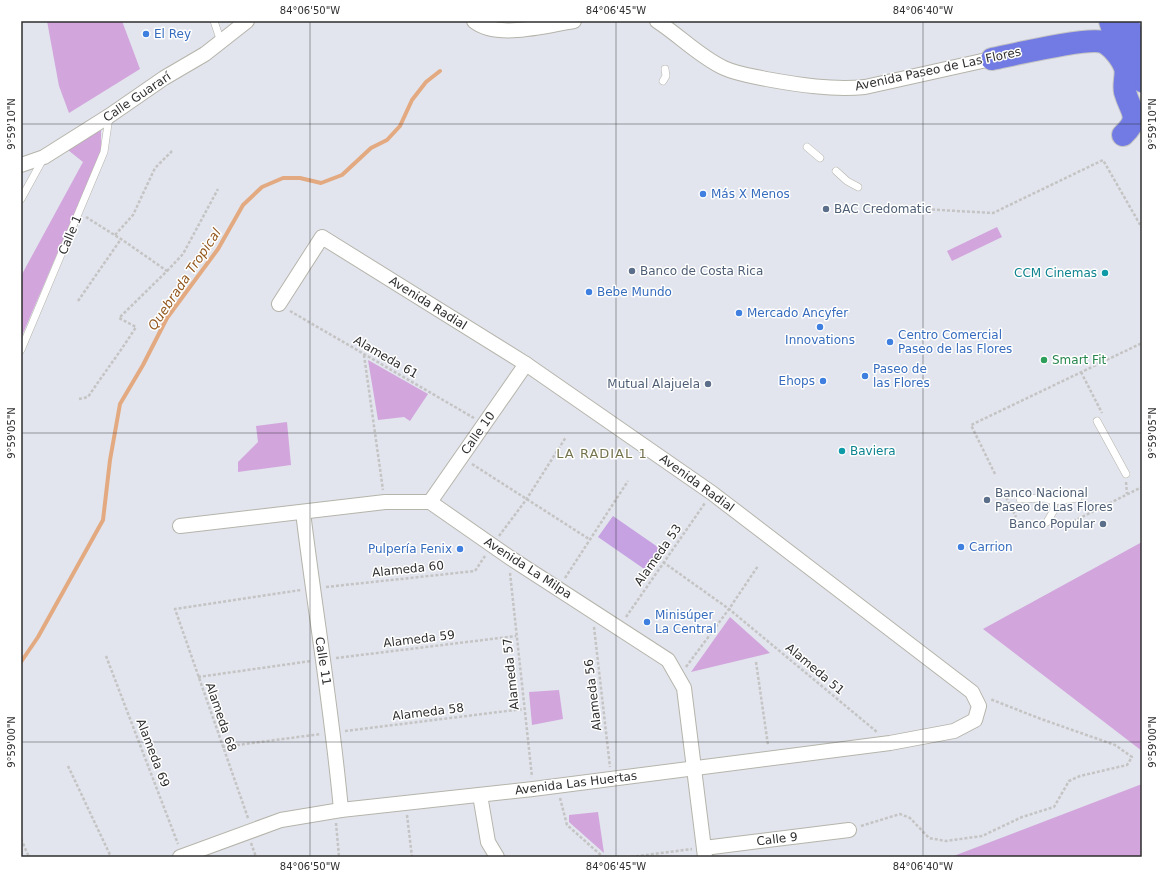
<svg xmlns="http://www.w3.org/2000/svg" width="1163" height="878" font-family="'DejaVu Sans',sans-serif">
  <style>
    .green { fill: #d2a5dd }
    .pitch { fill: #c7a2e3 }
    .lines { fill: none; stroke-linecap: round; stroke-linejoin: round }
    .stream { stroke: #e3aa81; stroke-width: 4 }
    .lane-casing { stroke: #b5b4ab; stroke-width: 8 }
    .street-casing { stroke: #b5b4ab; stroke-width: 16 }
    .primary-casing { stroke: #c4c4c4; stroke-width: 24 }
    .path { stroke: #c4c4c4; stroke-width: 2.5; stroke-dasharray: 3 2; stroke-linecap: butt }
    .lane { stroke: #fff; stroke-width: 7 }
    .street { stroke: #fff; stroke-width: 14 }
    .primary { stroke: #717be3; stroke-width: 22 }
    .ticks { fill: none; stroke: #2e2e2e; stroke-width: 1; stroke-opacity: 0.45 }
    .shop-dot { fill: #3f7fe0; stroke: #fff; stroke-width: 1.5 }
    .service-dot { fill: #5c6f8a; stroke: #fff; stroke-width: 1.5 }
    .culture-dot { fill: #0f9aa8; stroke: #fff; stroke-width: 1.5 }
    .leisure-dot { fill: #2e9e5b; stroke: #fff; stroke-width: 1.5 }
    .labels { text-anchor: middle; stroke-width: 3; stroke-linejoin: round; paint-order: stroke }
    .shop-label { font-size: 12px; fill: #366cbe; stroke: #fff; text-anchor: start }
    .street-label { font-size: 12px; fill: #2e2e2e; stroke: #fff }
    .service-label { font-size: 12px; fill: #4e5e75; stroke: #fff; text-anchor: start }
    .culture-label { font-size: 12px; fill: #0d838f; stroke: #fff; text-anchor: end }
    .leisure-label { font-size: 12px; fill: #27864d; stroke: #fff; text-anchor: start }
    .water-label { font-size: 13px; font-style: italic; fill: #92571d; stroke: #fff }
    .neighbourhood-label { font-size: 13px; letter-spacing: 1px; fill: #75744f; stroke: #fff }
    .neatline { fill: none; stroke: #2e2e2e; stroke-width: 1.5 }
    .ticks-label { font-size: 10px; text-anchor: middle; fill: #2e2e2e }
  </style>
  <rect width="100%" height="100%" fill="#e2e5ed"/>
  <g class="green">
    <path d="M47,21H122L140,69L69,113L59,86Z"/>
    <path d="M101,128V151L21,338V276L83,162L68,150Z"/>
    <path d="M997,227L1002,237L952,261L947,251Z"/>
    <path d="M368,360L428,394L410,421L404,417L378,420Z"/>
    <path d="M287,422L291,465L238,472V462L258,442L256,426Z"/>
    <path d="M1142,542V751L983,629Z"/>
    <path d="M730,617L770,653L691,672Z"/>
    <path d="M559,690L563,719L532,725L529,692Z"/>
    <path d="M1142,784V857H951Z"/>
    <path d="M598,812L604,853L569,822V815Z"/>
  </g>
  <path class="pitch" d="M613,516L665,552L650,573L598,537Z"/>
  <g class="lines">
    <path class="stream" d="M21,662L38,637L103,520L110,460L120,404L143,365L167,318L218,249L243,205L262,187L283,178H300L321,183L342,175L371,148L387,140L400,126L412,100L426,82L440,71"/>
    <g class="lane-casing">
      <g id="lane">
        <path d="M214,21L221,42"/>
        <path d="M663,81L666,76L665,69"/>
        <path d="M807,147L820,158"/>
        <path d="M836,171L847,181L858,187"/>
        <path d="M21,199L43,159"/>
        <path d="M21,350L104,152L109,117"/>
        <path d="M1097,421L1126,474"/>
        <path d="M1020,499L1044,498L1053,501L1054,510L1047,522"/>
        <path d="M1053,501L1078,498"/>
      </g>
    </g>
    <g class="street-casing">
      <g id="street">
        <path d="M474,21C497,40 548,25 574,21"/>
        <path d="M657,21C680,36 700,57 724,68C737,74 752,76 766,79C799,85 832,90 865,87L1000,57"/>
        <path d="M21,165L44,157L109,116L164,78L205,54L247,21"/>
        <path d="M430,502L526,364"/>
        <path d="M303,512C315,611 332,710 341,810"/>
        <path d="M180,526L385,502H430L509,557L668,660L684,688L705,857"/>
        <path d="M480,795L488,842L497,857"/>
        <path d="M704,848L849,830"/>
        <path d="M180,857L281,820L341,810L533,789L890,743L954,731L975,720L979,706L972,692L712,493L526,364L322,237L279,304"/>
      </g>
    </g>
    <g class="primary-casing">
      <g id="primary">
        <path d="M1110,21L1122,58"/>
        <path d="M1127,21L1142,60"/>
        <path d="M1129,49L1142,81"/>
        <path d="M992,59C1012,55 1087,37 1103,42C1112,46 1122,59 1125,68C1127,75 1123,84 1125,92C1131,113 1142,117 1123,135"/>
      </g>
    </g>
    <g class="path">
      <path d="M922,209L993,213L1103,160L1142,228"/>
      <path d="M115,235L133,215L155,168L172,151"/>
      <path d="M167,271L183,254L218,189"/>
      <path d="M78,301L121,239"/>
      <path d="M290,311L474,418"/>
      <path d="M364,355L383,490"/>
      <path d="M1081,372L1102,413"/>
      <path d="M79,399L88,397C104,373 121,351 136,327L119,318L167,271L124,241L86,217"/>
      <path d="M472,464L589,539"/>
      <path d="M995,474L971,425L1142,343"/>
      <path d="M1126,482L1127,494"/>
      <path d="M1004,493L1016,517"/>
      <path d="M1060,528L1142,487"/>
      <path d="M499,536L526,500L566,437"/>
      <path d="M663,562L729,609L877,732"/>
      <path d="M510,573L532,777"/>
      <path d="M565,578L628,481"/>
      <path d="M326,587L475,571L485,556"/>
      <path d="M626,617L705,503"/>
      <path d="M594,627L610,767"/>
      <path d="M106,656L178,844"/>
      <path d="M336,658L516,636"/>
      <path d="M756,662L768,745"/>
      <path d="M686,667L729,609L758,566"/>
      <path d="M198,677L311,661"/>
      <path d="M345,731L523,709"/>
      <path d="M222,747L321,734"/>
      <path d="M68,766L111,857"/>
      <path d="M560,798L567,825L603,857"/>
      <path d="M407,815L412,857"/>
      <path d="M248,818L175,609L301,590"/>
      <path d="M336,823L339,857"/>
      <path d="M861,826L900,814L910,818L929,838L946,841L982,836L1022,817L1054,807L1069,781L1080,776L1127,765L1132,757L1115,745L1041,719L990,699"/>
      <path d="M21,839L29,857"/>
      <path d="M251,843L256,857"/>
      <path d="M631,857L692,849"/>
    </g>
    <use href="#lane" class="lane"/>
    <use href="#street" class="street"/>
    <use href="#primary" class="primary"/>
  </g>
  <path class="ticks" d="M310,21V857M616,21V857M923,21V857M21,124H1142M21,433H1142M21,742H1142"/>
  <g class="shop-dot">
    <circle cx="146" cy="34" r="4"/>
    <circle cx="703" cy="194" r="4"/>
    <circle cx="589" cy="292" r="4"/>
    <circle cx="739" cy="313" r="4"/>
    <circle cx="820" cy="327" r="4"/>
    <circle cx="890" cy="342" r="4"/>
    <circle cx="865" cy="376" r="4"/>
    <circle cx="823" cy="381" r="4"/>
    <circle cx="961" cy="547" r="4"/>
    <circle cx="460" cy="549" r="4"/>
    <circle cx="647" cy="622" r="4"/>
  </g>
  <g class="service-dot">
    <circle cx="826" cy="209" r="4"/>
    <circle cx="632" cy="271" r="4"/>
    <circle cx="708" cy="384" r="4"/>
    <circle cx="987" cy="500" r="4"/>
    <circle cx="1103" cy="524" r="4"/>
  </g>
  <g class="culture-dot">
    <circle cx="1105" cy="273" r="4"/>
    <circle cx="842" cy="451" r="4"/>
  </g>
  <circle class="leisure-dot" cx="1044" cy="360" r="4"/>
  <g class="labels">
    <g class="shop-label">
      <text x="154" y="38">El Rey</text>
      <text x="711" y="198">Más X Menos</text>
      <text x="597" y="296">Bebe Mundo</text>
      <text x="747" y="317">Mercado Ancyfer</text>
      <text x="898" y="339">Centro Comercial<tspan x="898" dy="14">Paseo de las Flores</tspan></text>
      <text x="820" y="344" text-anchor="middle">Innovations</text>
      <text x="873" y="373">Paseo de<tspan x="873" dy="14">las Flores</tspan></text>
      <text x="815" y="385" text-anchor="end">Ehops</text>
      <text x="969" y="551">Carrion</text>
      <text x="452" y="553" text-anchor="end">Pulpería Fenix</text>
      <text x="655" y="619">Minisúper<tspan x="655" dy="14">La Central</tspan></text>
    </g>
    <g class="street-label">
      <text transform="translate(938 69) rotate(-12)" y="4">Avenida Paseo de Las Flores</text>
      <text transform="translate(137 97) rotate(-34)" y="4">Calle Guararí</text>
      <text transform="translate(70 235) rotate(-67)" y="4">Calle 1</text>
      <text transform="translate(428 303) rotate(32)" y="4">Avenida Radial</text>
      <text transform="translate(386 357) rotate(30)" y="4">Alameda 61</text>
      <text transform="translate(478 433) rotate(-55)" y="4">Calle 10</text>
      <text transform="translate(697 483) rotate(36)" y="4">Avenida Radial</text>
      <text transform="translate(658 555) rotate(-55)" y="4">Alameda 53</text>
      <text transform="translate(528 568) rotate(33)" y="4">Avenida La Milpa</text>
      <text transform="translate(408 569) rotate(-6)" y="4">Alameda 60</text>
      <text transform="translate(419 639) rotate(-7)" y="4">Alameda 59</text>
      <text transform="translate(323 661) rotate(81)" y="4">Calle 11</text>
      <text transform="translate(815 669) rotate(40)" y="4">Alameda 51</text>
      <text transform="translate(511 674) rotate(-96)" y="4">Alameda 57</text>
      <text transform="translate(593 695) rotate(-97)" y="4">Alameda 56</text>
      <text transform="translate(428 712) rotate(-7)" y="4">Alameda 58</text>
      <text transform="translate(221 717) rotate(71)" y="4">Alameda 68</text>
      <text transform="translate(153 753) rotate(69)" y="4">Alameda 69</text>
      <text transform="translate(576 783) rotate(-7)" y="4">Avenida Las Huertas</text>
      <text transform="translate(777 839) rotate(-7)" y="4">Calle 9</text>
    </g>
    <g class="service-label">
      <text x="834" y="213">BAC Credomatic</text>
      <text x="640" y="275">Banco de Costa Rica</text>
      <text x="700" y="388" text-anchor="end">Mutual Alajuela</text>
      <text x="995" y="497">Banco Nacional<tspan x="995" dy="14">Paseo de Las Flores</tspan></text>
      <text x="1095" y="528" text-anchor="end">Banco Popular</text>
    </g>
    <g class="culture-label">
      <text x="1097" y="277">CCM Cinemas</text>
      <text x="850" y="455" text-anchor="start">Baviera</text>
    </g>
    <g class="leisure-label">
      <text x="1052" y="364">Smart Fit</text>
    </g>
    <g class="water-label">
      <text transform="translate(184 279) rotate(-56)" y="5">Quebrada Tropical</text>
    </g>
    <g class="neighbourhood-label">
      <text x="602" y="458">LA RADIAL 1</text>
    </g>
  </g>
  <rect width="1163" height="878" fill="none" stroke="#ffffff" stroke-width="44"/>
  <rect x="22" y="22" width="1119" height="834" class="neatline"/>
  <g class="ticks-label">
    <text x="310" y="14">84°06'50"W</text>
    <text x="616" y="14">84°06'45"W</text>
    <text x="923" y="14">84°06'40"W</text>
    <text transform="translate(11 124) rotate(-90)" y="4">9°59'10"N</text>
    <text transform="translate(1152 124) rotate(-90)" y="4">9°59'10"N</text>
    <text transform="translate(11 433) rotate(-90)" y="4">9°59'05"N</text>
    <text transform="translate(1152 433) rotate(-90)" y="4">9°59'05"N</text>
    <text transform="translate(11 742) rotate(-90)" y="4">9°59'00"N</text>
    <text transform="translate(1152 742) rotate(-90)" y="4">9°59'00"N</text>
    <text x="310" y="870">84°06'50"W</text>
    <text x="616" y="870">84°06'45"W</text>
    <text x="923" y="870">84°06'40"W</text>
  </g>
</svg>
